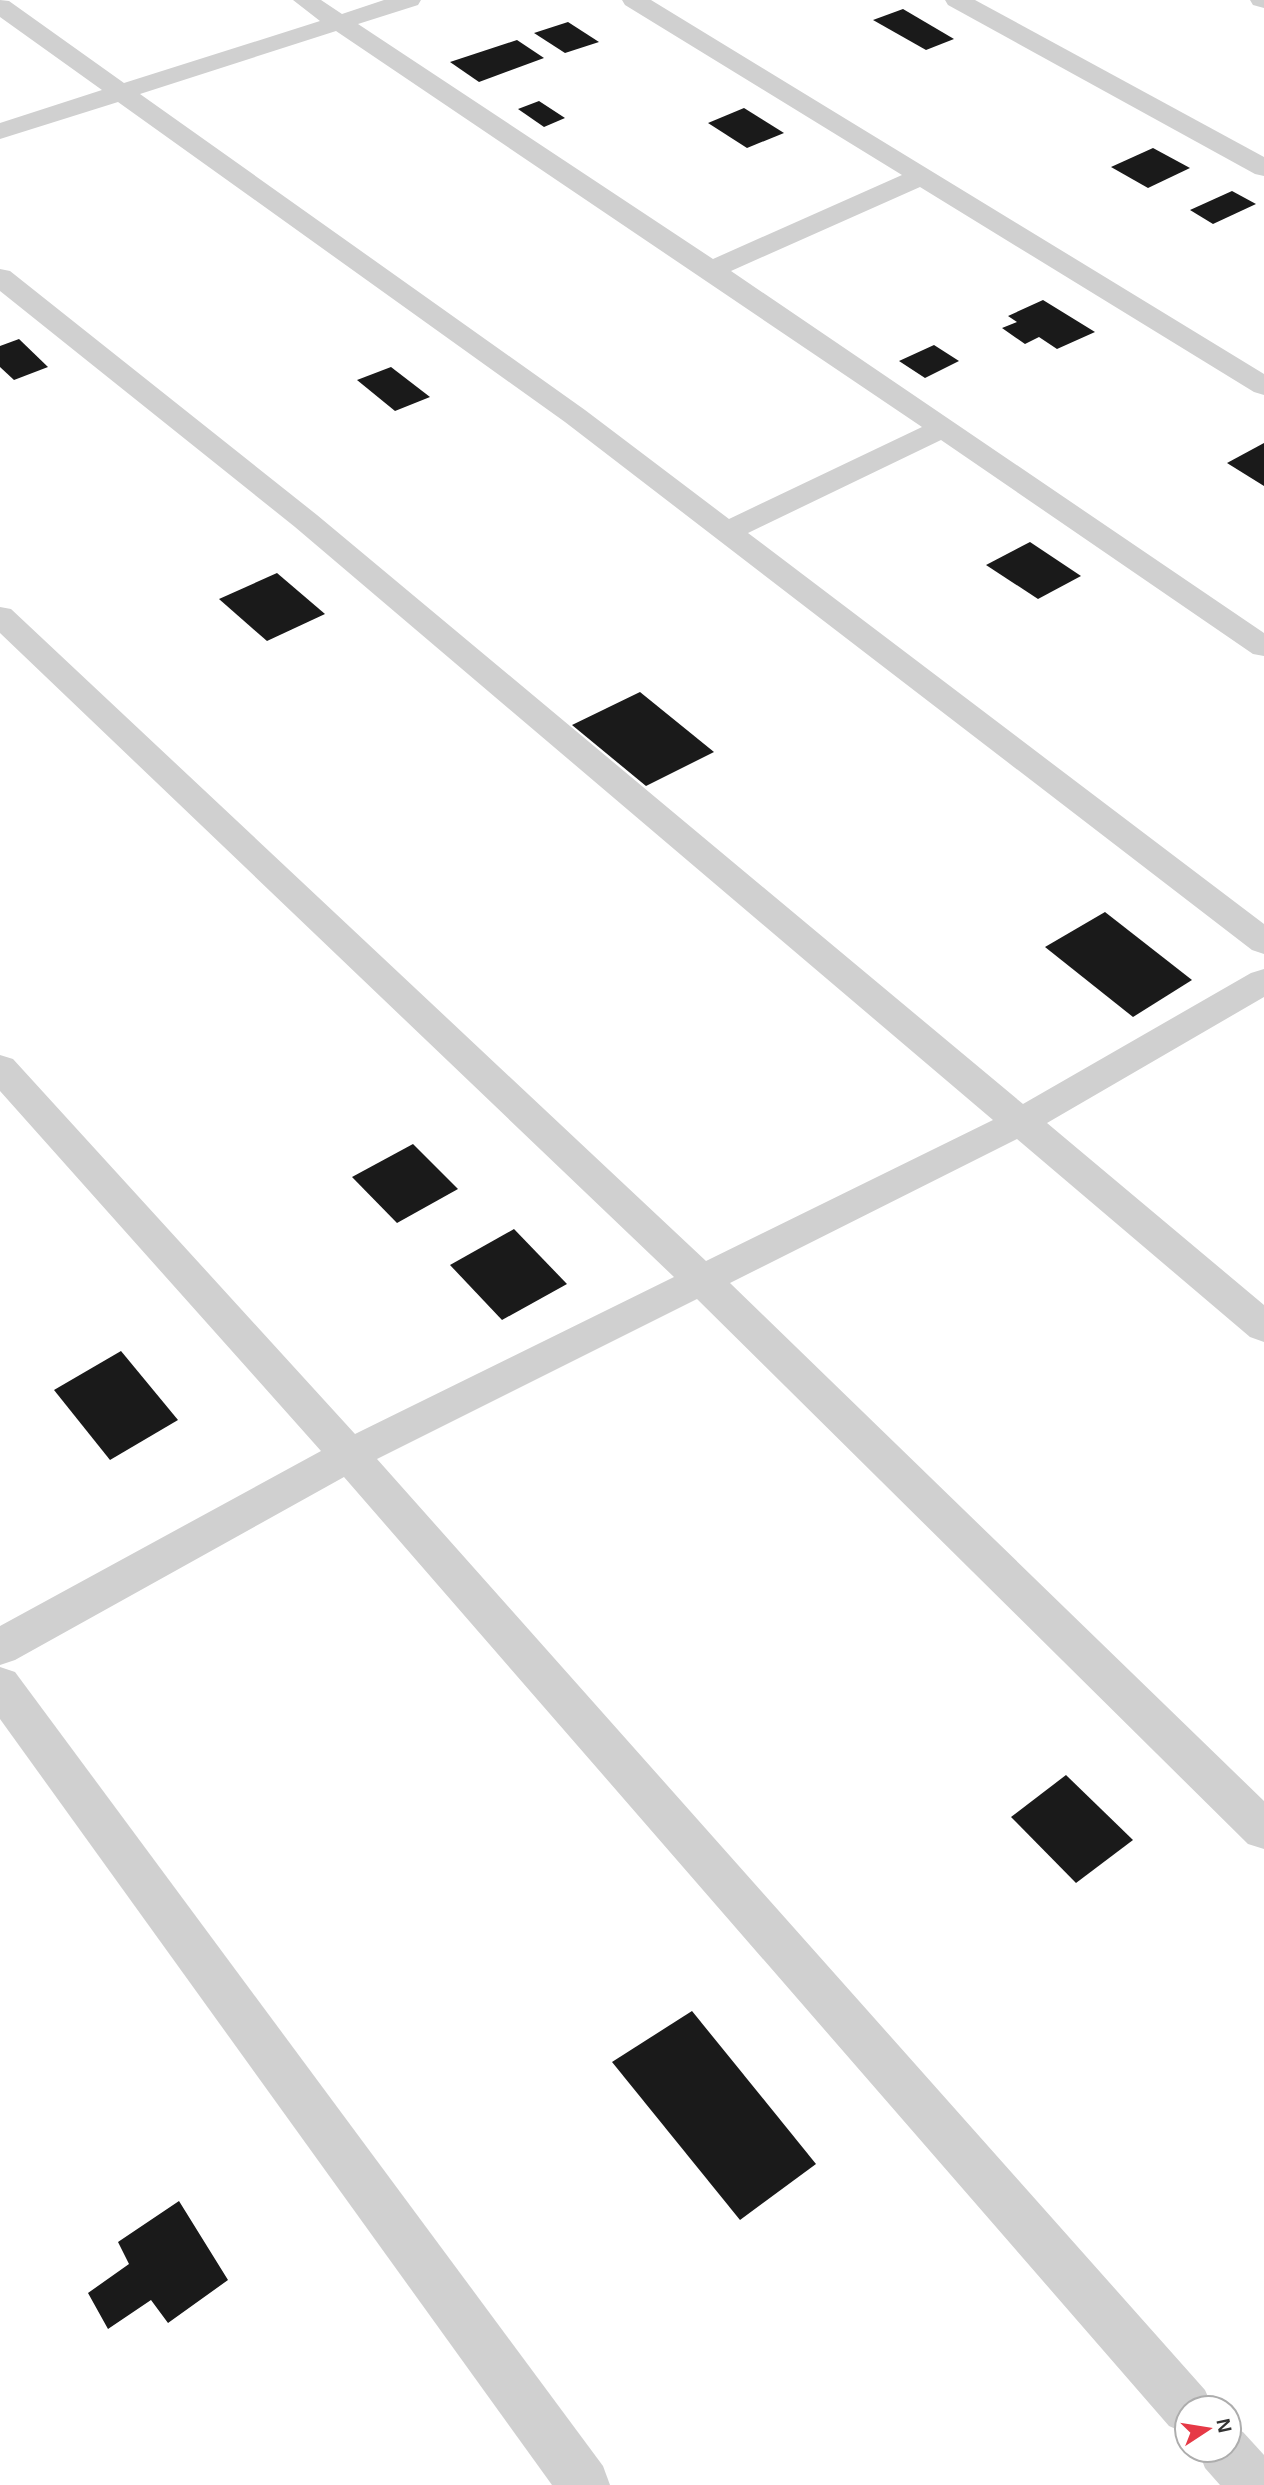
<svg xmlns="http://www.w3.org/2000/svg" width="1264" height="2485" font-family="Arial,sans-serif">
  <style>
    .building { fill: #1a1a1a }
    .lines { fill: none; stroke-linecap: round; stroke-linejoin: round }
    .minor { fill: #d0d0d0; fill-rule: evenodd }
  </style>
  <rect width="100%" height="100%" fill="#fff"/>
  <g class="building">
    <path d="M903,9L954,39L926,50L873,20Z"/>
    <path d="M568,22L599,42L565,53L534,33Z"/>
    <path d="M517,40L544,58L479,82L450,62Z"/>
    <path d="M539,101L565,118L544,127L518,109Z"/>
    <path d="M744,108L784,133L747,148L708,123Z"/>
    <path d="M1153,148L1190,168L1148,188L1111,167Z"/>
    <path d="M1232,191L1256,204L1213,224L1190,210Z"/>
    <path d="M1043,300L1095,332L1057,349L1039,337L1025,344L1002,328L1017,322L1008,316Z"/>
    <path d="M19,339L48,367L14,380L0,367V346Z"/>
    <path d="M934,345L959,361L925,378L899,361Z"/>
    <path d="M391,367L430,397L395,411L357,380Z"/>
    <path d="M1264,443V486L1227,463Z"/>
    <path d="M1030,542L1081,576L1038,599L986,565Z"/>
    <path d="M277,573L325,614L267,641L219,599Z"/>
    <path d="M640,692L714,752L646,786L572,725Z"/>
    <path d="M1105,912L1192,980L1133,1017L1045,947Z"/>
    <path d="M413,1144L458,1189L397,1223L352,1177Z"/>
    <path d="M514,1229L567,1284L502,1320L450,1265Z"/>
    <path d="M121,1351L178,1420L110,1460L54,1390Z"/>
    <path d="M1066,1775L1133,1840L1076,1883L1011,1817Z"/>
    <path d="M692,2011L816,2164L740,2220L612,2062Z"/>
    <path d="M179,2201L228,2280L168,2323L151,2300L108,2329L88,2293L129,2264L118,2242Z"/>
  </g>
  <g class="lines">
    <g class="minor">
      <path d="M0,0L9,1L124,83L320,21L293,0H321L342,14L384,0H421L418,5L358,24L713,259L902,175L625,5L622,0H651L1264,374V395L1254,392L920,187L731,271L1264,633V656L1253,654L941,440L748,533L1264,924V954L1252,950L565,422L118,102L0,139V123L102,90L0,17ZM336,31L922,427L729,519L585,410L140,94Z"/>
      <path d="M945,0H975L1264,157V176L1255,174L948,5Z"/>
      <path d="M1250,0H1264V8L1253,5Z"/>
      <path d="M0,269L10,271L317,515L1023,1104L1251,973L1264,969V997L1047,1123L1264,1305V1342L1250,1337L1017,1139L730,1283L1264,1801V1849L1248,1844L697,1299L377,1459L1205,2390L1213,2408H1187V2434L1169,2426L344,1477L15,1660L0,1665V1626L321,1451L0,1091V1055L13,1059L355,1434L674,1277L0,633V607L11,609L706,1261L993,1120L295,527L0,291Z"/>
      <path d="M0,1667L15,1672L603,2466L610,2485H552L0,1719Z"/>
      <path d="M1229,2426L1243,2432L1264,2455V2485H1220L1205,2468L1198,2450H1229Z"/>
    </g>
  </g>
  <g transform="translate(1208 2429) rotate(78)"><circle r="33" fill="#ffffff" stroke="#adadad" stroke-width="2"/>
  <path d="M0-5L12 26L0 18L-12 26Z" fill="#e63946"/>
  <text y="-10" font-size="19" font-weight="bold" text-anchor="middle" fill="#333333">N</text>
  </g>
</svg>
